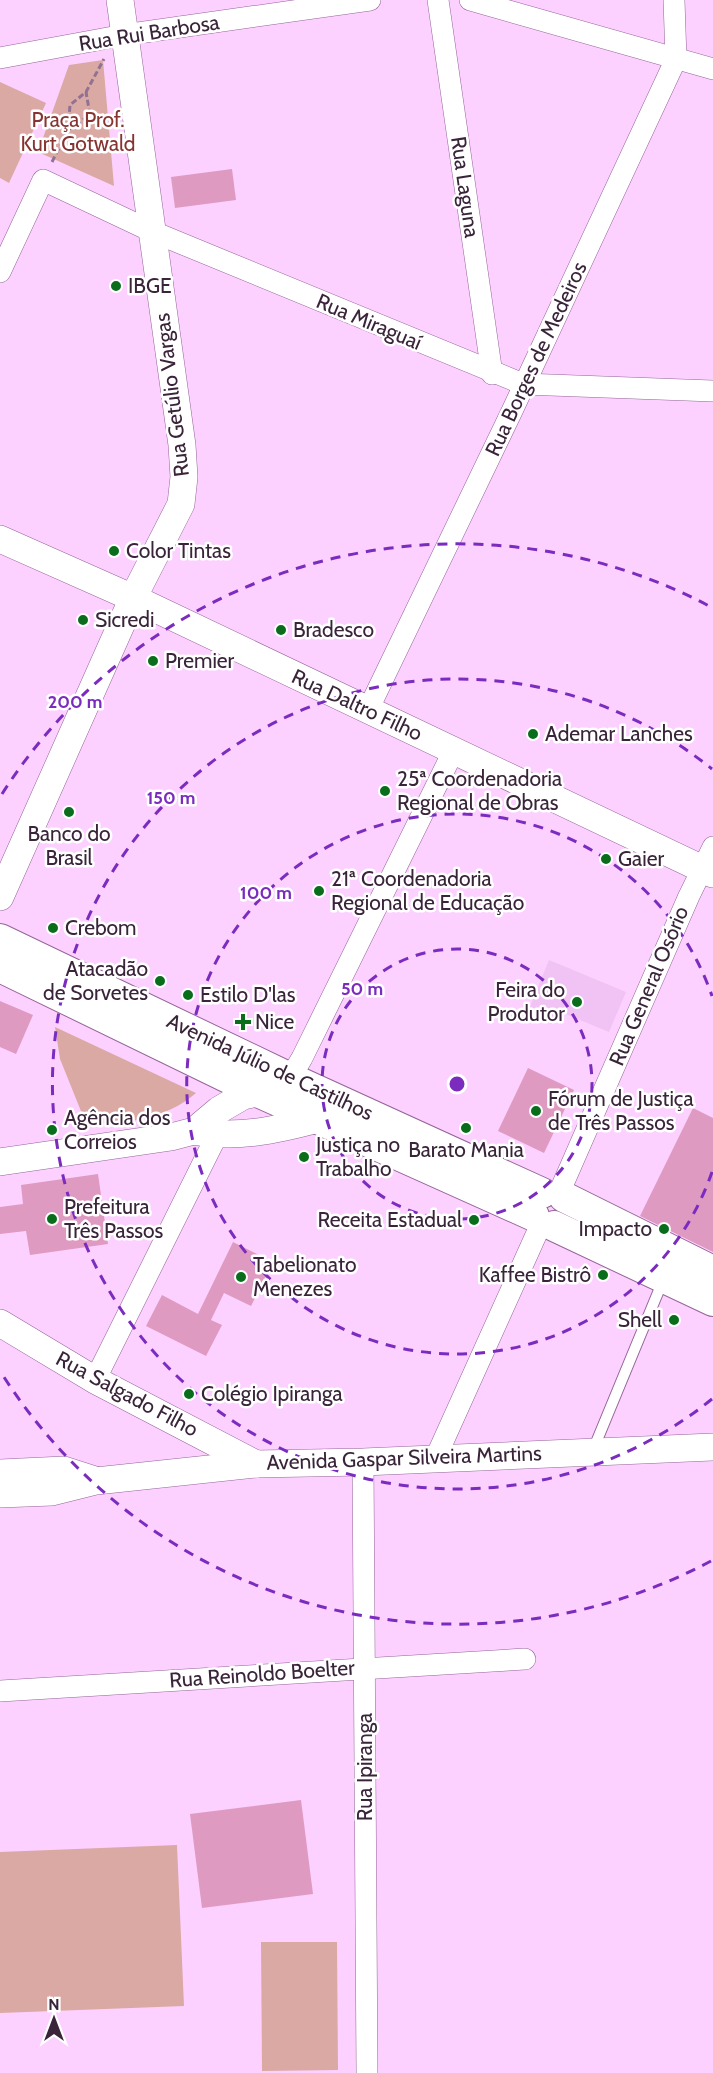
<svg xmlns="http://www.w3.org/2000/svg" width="713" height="2073" font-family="Cabin,sans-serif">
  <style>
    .built { fill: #f1c2f4 }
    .green { fill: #daa9a4 }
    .building { fill: #df9ac1 }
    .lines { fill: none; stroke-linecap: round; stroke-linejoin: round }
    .service-casing { stroke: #956498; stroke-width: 12 }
    .minor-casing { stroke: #956498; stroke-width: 22 }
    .tertiary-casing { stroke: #956498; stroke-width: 28 }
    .secondary-casing { stroke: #956498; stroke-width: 32 }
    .path { stroke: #917293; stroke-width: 3; stroke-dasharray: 6 3; stroke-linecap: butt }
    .service { stroke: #fff; stroke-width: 10 }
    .minor { stroke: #fff; stroke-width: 21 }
    .tertiary { stroke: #fff; stroke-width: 27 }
    .secondary { stroke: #fff; stroke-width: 30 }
    .ring { fill: none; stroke: #7b2cbf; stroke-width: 3; stroke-dasharray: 10 8 }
    .poi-dot { fill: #096d1b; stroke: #fff; stroke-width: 2 }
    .labels { text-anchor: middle; stroke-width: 5; stroke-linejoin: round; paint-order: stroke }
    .street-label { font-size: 21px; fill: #39243a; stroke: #fff }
    .park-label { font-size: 21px; fill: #863431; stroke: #fff }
    .poi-label { font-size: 21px; fill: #39243a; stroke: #fff; text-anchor: start }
    .centre { fill: #7b2cbf; stroke: #fff; stroke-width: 3 }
    .ring-label { font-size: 18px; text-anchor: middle; font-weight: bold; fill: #7b2cbf; stroke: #fff; stroke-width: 5; stroke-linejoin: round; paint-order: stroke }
  </style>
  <rect width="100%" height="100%" fill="#fcd1ff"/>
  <path class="built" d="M549,960L626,992L609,1032L558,1011L552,1024L527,1014Z"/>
  <g class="green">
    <path d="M103,60L114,186L38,152L69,65Z"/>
    <path d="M0,82L46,103L9,183L0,178Z"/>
    <path d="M55,1027L196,1093C165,1120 127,1122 87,1126L60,1059Z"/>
    <path d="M177,1845L184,2006L0,2013V1852Z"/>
    <path d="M261,1942H337L338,2070L262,2071Z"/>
  </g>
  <g class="building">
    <path d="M232,169L236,200L175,208L171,177Z"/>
    <path d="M0,1001L33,1015L16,1054L0,1047Z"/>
    <path d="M528,1068L574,1090L544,1153L498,1131Z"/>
    <path d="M693,1108L713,1118V1252L640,1216Z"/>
    <path d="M98,1174L108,1244L30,1255L26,1231L0,1234V1207L23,1204L21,1185Z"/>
    <path d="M233,1242L273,1262L251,1306L224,1293L211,1320L222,1325L206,1356L146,1326L162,1295L198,1314Z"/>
    <path d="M301,1800L313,1894L202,1908L190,1814Z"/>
  </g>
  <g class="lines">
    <g class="service-casing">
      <path id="service" d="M593,1450L664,1278"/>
    </g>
    <g class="minor-casing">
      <g id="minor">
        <path d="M438,0L492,374"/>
        <path d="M470,0L713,69"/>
        <path d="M0,58L124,35L370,0"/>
        <path d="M0,272L43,180L151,231L523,384L713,391"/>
        <path d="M368,710L512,411L676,59L674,0"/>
        <path d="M290,1078L302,1058L454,750"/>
        <path d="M559,1193L689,896L713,847"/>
        <path d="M95,1380L217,1135"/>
        <path d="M436,1457L541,1224"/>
        <path d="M363,1462L367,2073"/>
        <path d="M0,1691L525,1659"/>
      </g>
    </g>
    <g class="tertiary-casing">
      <g id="tertiary">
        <path d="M0,539L133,598L713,874"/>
        <path d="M0,897L133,598L181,504L184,477L182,445L120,0"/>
        <path d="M194,1131C236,1139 277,1130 318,1119"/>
        <path d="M0,1162L171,1137L194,1131L219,1110L243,1096L272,1090"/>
        <path d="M0,1323L95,1380L256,1464"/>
        <path d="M0,1473L64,1470L95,1480"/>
        <path d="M0,1494L52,1492L96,1481L256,1464L363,1462L713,1447"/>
      </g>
    </g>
    <g class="secondary-casing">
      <g id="secondary">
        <path d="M0,939L290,1078L542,1193"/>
        <path d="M0,967L249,1088L534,1216"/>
        <path d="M564,1197L713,1271"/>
        <path d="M554,1226L713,1301"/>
      </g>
    </g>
    <g class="path">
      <path d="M68,130L90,115L86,92"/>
      <path d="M52,162L68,130L70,105L86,92L104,59"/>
    </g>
    <use href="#service" class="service"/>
    <use href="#minor" class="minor"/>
    <use href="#tertiary" class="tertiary"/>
    <use href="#secondary" class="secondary"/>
  </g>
  <g class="ring">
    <circle cx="457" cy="1084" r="135"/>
    <path d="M712 1172A270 270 0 1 1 712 996"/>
    <path d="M712 1399A405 405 0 1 1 712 769"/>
    <path d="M711 1561A540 540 0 0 1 2 1374M2 794A540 540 0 0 1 711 607"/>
  </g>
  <g class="poi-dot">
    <circle cx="116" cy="286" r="6"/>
    <circle cx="114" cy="551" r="6"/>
    <circle cx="83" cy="620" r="6"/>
    <circle cx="281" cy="630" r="6"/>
    <circle cx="153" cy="661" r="6"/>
    <circle cx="533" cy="734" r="6"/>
    <circle cx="385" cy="791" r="6"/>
    <circle cx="69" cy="812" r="6"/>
    <circle cx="606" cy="859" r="6"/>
    <circle cx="319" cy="891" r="6"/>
    <circle cx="53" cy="928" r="6"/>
    <circle cx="160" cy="981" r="6"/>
    <circle cx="188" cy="995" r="6"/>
    <circle cx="577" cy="1002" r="6"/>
    <path d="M240 1013h6v6h6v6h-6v6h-6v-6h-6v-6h6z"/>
    <circle cx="536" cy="1111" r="6"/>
    <circle cx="466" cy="1128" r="6"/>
    <circle cx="52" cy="1130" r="6"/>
    <circle cx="304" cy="1157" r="6"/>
    <circle cx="52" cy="1219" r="6"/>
    <circle cx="474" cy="1220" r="6"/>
    <circle cx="664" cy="1229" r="6"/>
    <circle cx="603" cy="1275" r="6"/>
    <circle cx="241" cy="1277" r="6"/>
    <circle cx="674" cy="1320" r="6"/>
    <circle cx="189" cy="1394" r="6"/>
  </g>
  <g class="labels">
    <g class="street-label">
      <text transform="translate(149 33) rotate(-9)" y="7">Rua Rui Barbosa</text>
      <text transform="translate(465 187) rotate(82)" y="7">Rua Laguna</text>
      <text transform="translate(369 322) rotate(23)" y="7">Rua Miraguaí</text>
      <text transform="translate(536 359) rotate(-65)" y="7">Rua Borges de Medeiros</text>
      <text transform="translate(172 395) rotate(-97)" y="7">Rua Getúlio Vargas</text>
      <text transform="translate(357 705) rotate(25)" y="7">Rua Daltro Filho</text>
      <text transform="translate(649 986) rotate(-67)" y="7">Rua General Osório</text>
      <text transform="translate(270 1067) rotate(25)" y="7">Avenida Júlio de Castilhos</text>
      <text transform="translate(127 1394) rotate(28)" y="7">Rua Salgado Filho</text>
      <text transform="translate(404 1458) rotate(-2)" y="7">Avenida Gaspar Silveira Martins</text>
      <text transform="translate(262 1674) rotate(-4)" y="7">Rua Reinoldo Boelter</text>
      <text transform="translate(365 1767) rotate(-90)" y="7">Rua Ipiranga</text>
    </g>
    <g class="park-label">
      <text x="78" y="127">Praça Prof.<tspan x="78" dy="24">Kurt Gotwald</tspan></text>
    </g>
    <g class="poi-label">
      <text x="128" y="293">IBGE</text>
      <text x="126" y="558">Color Tintas</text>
      <text x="95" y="627">Sicredi</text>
      <text x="293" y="637">Bradesco</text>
      <text x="165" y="668">Premier</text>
      <text x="545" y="741">Ademar Lanches</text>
      <text x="397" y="786">25ª Coordenadoria<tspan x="397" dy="24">Regional de Obras</tspan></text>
      <text x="69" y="841" text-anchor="middle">Banco do<tspan x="69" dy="24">Brasil</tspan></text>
      <text x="618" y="866">Gaier</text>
      <text x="331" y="886">21ª Coordenadoria<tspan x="331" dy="24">Regional de Educação</tspan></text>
      <text x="65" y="935">Crebom</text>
      <text x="148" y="976" text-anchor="end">Atacadão<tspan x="148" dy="24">de Sorvetes</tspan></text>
      <text x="565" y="997" text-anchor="end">Feira do<tspan x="565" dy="24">Produtor</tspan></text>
      <text x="200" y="1002">Estilo D'las</text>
      <text x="255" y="1029">Nice</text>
      <text x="548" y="1106">Fórum de Justiça<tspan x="548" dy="24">de Três Passos</tspan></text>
      <text x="64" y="1125">Agência dos<tspan x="64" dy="24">Correios</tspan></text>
      <text x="316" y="1152">Justiça no<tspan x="316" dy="24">Trabalho</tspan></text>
      <text x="466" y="1157" text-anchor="middle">Barato Mania</text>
      <text x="64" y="1214">Prefeitura<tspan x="64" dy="24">Três Passos</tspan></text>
      <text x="462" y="1227" text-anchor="end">Receita Estadual</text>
      <text x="652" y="1236" text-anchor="end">Impacto</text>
      <text x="253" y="1272">Tabelionato<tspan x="253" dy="24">Menezes</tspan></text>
      <text x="591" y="1282" text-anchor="end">Kaffee Bistrô</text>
      <text x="662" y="1327" text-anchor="end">Shell</text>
      <text x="201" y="1401">Colégio Ipiranga</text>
    </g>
  </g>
  <circle cx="457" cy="1084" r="9" class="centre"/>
  <g class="ring-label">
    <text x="75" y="708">200 m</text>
    <text x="171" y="804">150 m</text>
    <text x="266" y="899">100 m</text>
    <text x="362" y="995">50 m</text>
  </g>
  <g transform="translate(54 2019)" stroke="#ffffff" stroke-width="4.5" paint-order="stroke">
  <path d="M0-4.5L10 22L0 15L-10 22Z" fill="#39243a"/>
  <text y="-9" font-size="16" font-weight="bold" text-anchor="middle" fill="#39243a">N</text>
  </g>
</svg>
